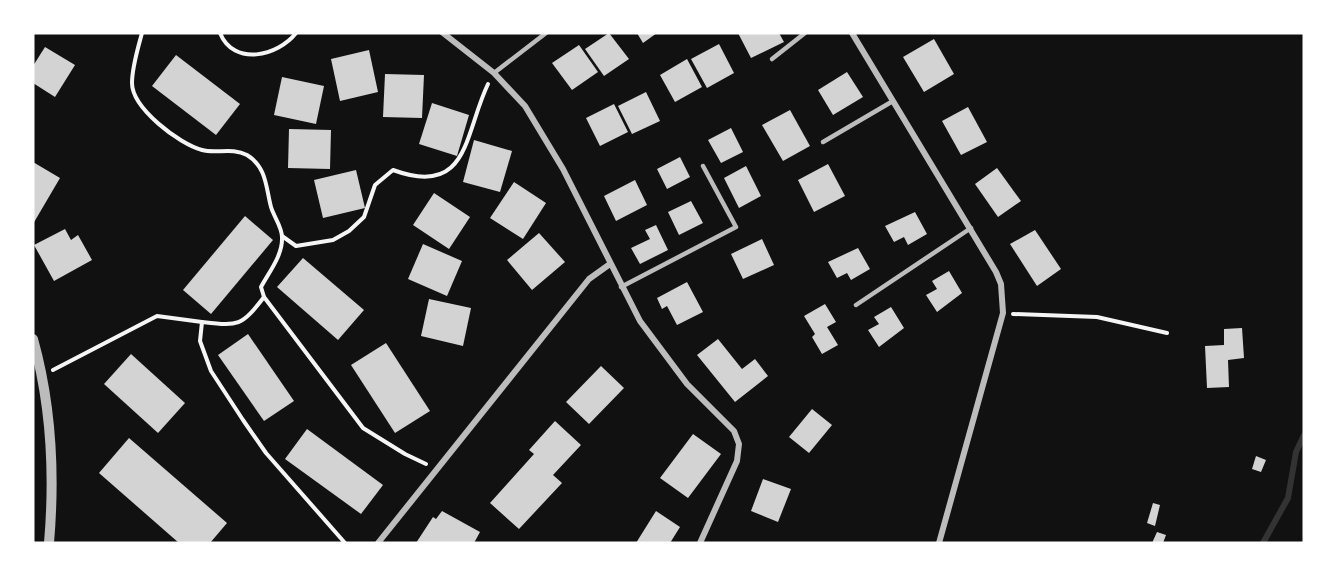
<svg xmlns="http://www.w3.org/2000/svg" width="1337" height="576" font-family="Commissioner,sans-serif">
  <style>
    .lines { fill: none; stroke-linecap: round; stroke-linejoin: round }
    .stream { stroke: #333; stroke-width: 6 }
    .building { fill: #d3d3d3 }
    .path { stroke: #f5f5f5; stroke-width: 4 }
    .service { stroke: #bcbcbc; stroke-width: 4.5 }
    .minor { stroke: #bcbcbc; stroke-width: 6 }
    .tertiary { stroke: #bcbcbc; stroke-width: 10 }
  </style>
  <rect width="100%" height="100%" fill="#111"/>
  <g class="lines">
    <path class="stream" d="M1263,543L1288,498L1296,452L1304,435"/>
  </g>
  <g class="building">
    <path d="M609,33L629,59L604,76L585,49Z"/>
    <path d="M637,33H657L643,43Z"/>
    <path d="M738,33H779L784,42L751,58Z"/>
    <path d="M934,39L954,74L924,92L903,57Z"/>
    <path d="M719,44L734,73L707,88L691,59Z"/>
    <path d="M579,45L598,72L572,90L552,63Z"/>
    <path d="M45,47L75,65L55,97L33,83V66Z"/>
    <path d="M369,50L378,92L340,101L331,59Z"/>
    <path d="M176,55L240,104L216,135L152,86Z"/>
    <path d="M687,59L702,87L675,102L660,75Z"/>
    <path d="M847,72L863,97L833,115L818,90Z"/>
    <path d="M385,74L424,75L422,118L383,117Z"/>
    <path d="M282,77L324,86L316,124L274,115Z"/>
    <path d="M646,92L660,121L632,134L618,106Z"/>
    <path d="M432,103L469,115L457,156L419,144Z"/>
    <path d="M614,104L628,132L600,146L586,118Z"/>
    <path d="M968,107L987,142L961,155L942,121Z"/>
    <path d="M790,110L810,146L783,161L762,125Z"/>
    <path d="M731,128L743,152L721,163L708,140Z"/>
    <path d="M289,129L331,130L330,169L288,168Z"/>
    <path d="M474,140L512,151L500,192L463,182Z"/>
    <path d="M680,157L690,177L667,189L657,169Z"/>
    <path d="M33,162L60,178L33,224Z"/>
    <path d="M828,164L845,196L814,212L798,180Z"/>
    <path d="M746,166L761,196L739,208L724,178Z"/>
    <path d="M997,168L1021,201L998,217L975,184Z"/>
    <path d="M356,170L365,208L323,218L314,180Z"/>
    <path d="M635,180L647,205L616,221L604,196Z"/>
    <path d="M514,182L546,203L523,239L490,218Z"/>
    <path d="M434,193L470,217L449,249L413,225Z"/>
    <path d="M691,201L703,223L679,235L668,212Z"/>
    <path d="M915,212L927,234L908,245L904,237L894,242L885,226Z"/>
    <path d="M245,216L273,240L211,314L183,290Z"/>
    <path d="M656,225L668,250L640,264L631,248L650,239L645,230Z"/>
    <path d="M65,229L71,240L78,235L92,260L54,281L34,245Z"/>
    <path d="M1035,230L1061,269L1037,286L1010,244Z"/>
    <path d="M539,233L565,262L532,290L507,260Z"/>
    <path d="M762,239L774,265L743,279L731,254Z"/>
    <path d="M423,244L462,261L447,296L408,279Z"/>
    <path d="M858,248L870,269L851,280L847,273L837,278L828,262Z"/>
    <path d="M303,258L364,310L338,340L277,287Z"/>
    <path d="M949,271L962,293L937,312L926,295L937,289L932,281Z"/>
    <path d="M687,282L703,312L677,325L667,306L662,309L657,298Z"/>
    <path d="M429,299L471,308L463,346L421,336Z"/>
    <path d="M825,304L836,322L827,327L838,345L822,354L812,337L815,334L804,316Z"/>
    <path d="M891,307L904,328L879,347L868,330L879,324L874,317Z"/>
    <path d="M1242,328L1244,358L1228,360L1229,387L1207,388L1205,346L1224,345V329Z"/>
    <path d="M248,334L294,401L264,421L218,355Z"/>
    <path d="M718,339L742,369L755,359L768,376L735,402L697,355Z"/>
    <path d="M386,343L430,411L395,433L351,365Z"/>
    <path d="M131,354L185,403L158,433L104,384Z"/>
    <path d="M601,366L624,388L589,424L566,402Z"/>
    <path d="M812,409L832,425L809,453L789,437Z"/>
    <path d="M555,421L581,445L553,475L562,483L519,529L490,503L534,454L529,450Z"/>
    <path d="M307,429L383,485L361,514L285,459Z"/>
    <path d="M693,434L721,454L688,498L660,478Z"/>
    <path d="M129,438L227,523L210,543H179L99,473Z"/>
    <path d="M1256,456L1266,460L1261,472L1252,469Z"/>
    <path d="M763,479L791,489L778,522L751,511Z"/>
    <path d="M1153,503L1160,505L1155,526L1147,523Z"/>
    <path d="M442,511L480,532L474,543H416L433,517L436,519Z"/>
    <path d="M656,511L680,527L670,543H636Z"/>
    <path d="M1157,532L1166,535L1163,543H1152Z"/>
  </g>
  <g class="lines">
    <g class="path">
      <path d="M142,33C138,48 132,67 132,83C132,108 179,144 202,150C216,154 232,147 247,155C267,167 266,189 271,207C274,217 282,227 282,237C283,255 269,272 261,287L264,297"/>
      <path d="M220,33C234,67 278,56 296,33"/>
      <path d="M282,236L296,246L333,240L349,231L364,217L375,185L393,170C469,198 464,134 488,84"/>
      <path d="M1013,314L1097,317L1167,333"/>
      <path d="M202,322C238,326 241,327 264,297L363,428L405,454L426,464"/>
      <path d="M53,370L157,316L202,322L200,341L211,371L243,420L266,453L345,543"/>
    </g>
    <g class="service">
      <path d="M772,59L805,33"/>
      <path d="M494,73L546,33"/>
      <path d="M823,142L893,101"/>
      <path d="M621,287L736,227L703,166"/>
      <path d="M856,305L971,228"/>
    </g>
    <g class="minor">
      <path d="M443,33L494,73L525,106L563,169L640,321L687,384L734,431L739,444L737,461L700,543"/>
      <path d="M852,33L996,272L1001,284L1003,313L939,543"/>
      <path d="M378,543L589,279L610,264"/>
    </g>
    <path class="tertiary" d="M33,339C52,407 55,473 49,543"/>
  </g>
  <rect width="1337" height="576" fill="none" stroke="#ffffff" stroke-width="69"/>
</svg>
